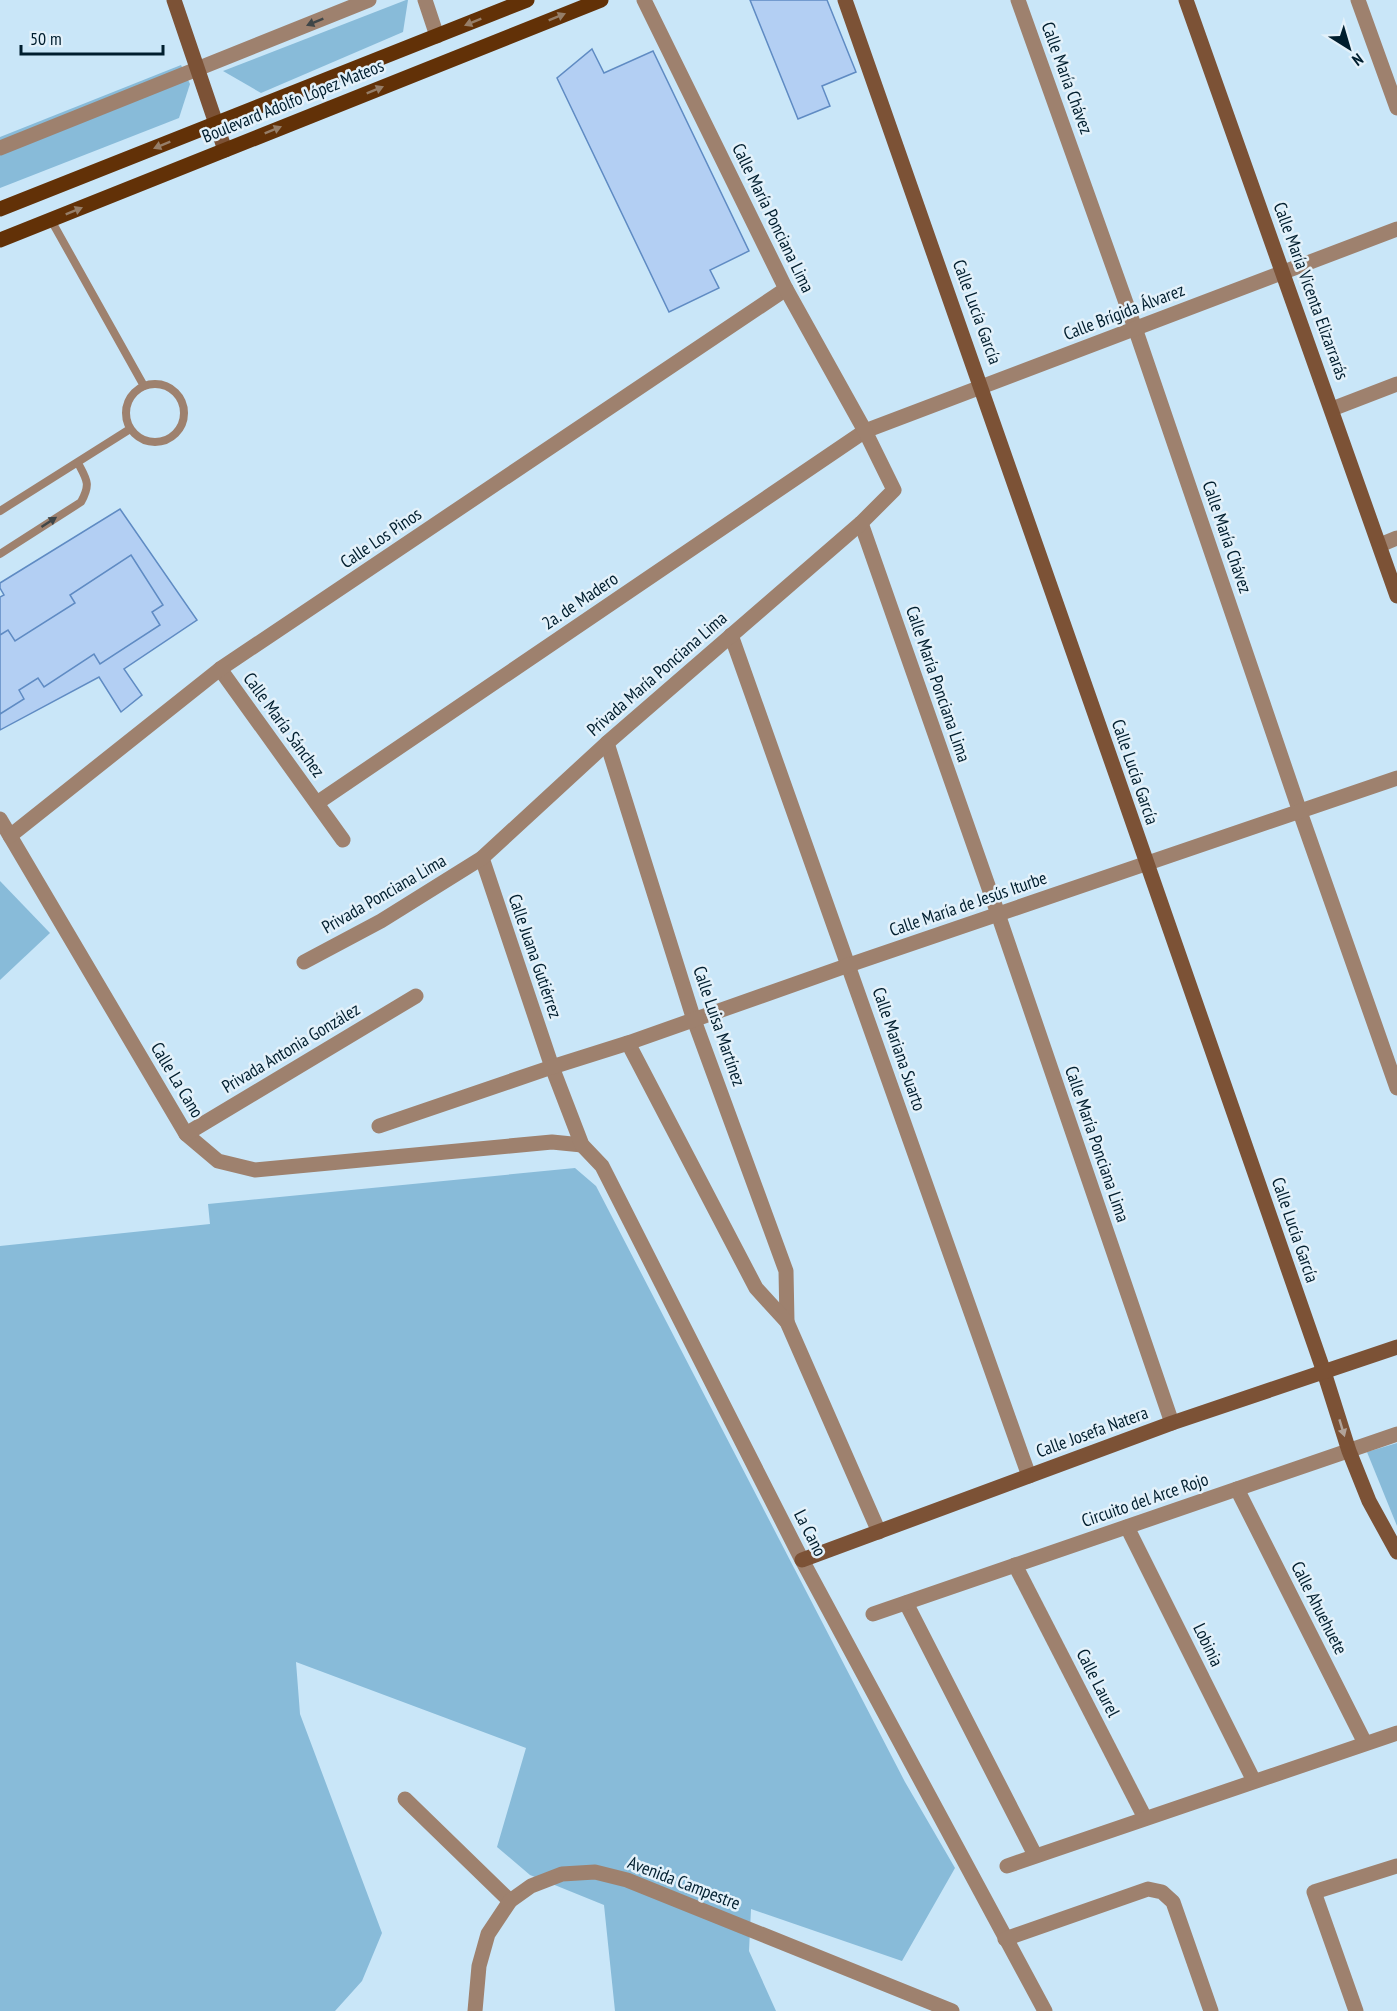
<svg xmlns="http://www.w3.org/2000/svg" width="1397" height="2011" font-family="'PT Sans Narrow',sans-serif">
  <style>
    .green { fill: #88bbd9 }
    .building { fill: #b3cff3; stroke: #5f8bc3; stroke-width: 1.5 }
    .lines { fill: none; stroke-linecap: round; stroke-linejoin: round }
    .lane { stroke: #9e816e; stroke-width: 8 }
    .street { stroke: #9e816e; stroke-width: 15 }
    .secondary { stroke: #7c5236; stroke-width: 15 }
    .primary { stroke: #623107; stroke-width: 15 }
    .oneway { fill: #967e68 }
    .oneway2 { fill: #3f4648 }
    .oneway3 { fill: #b0a298 }
    .labels { text-anchor: middle; stroke-width: 5; stroke-linejoin: round; paint-order: stroke }
    .street-label { font-size: 18px; fill: #001e2e; stroke: #e3f1fa }
  </style>
  <rect width="100%" height="100%" fill="#c9e6f8"/>
  <g class="green">
    <path d="M406,0H408L403,32L261,93L223,71Z"/>
    <path d="M181,65L190,84L179,118L0,188V137Z"/>
    <path d="M0,881L50,933L0,980Z"/>
    <path d="M575,1168L596,1186L905,1782L955,1868L902,1961L751,1909L749,1951L776,2011H615L604,1905L530,1875L497,1847L526,1748L296,1662L300,1714L382,1933L362,1981L335,2011H0V1246L210,1224L208,1204Z"/>
    <path d="M1397,1443V1526L1367,1452Z"/>
  </g>
  <g class="building">
    <path d="M750,0H827L856,72L822,86L830,106L798,119Z"/>
    <path d="M592,49L604,73L653,51L749,251L710,270L719,288L669,312L557,78Z"/>
    <path d="M120,509L197,620L124,669L142,695L121,712L99,677L0,730V597L4,595L0,588V583Z"/>
    <path d="M131,555L163,605L152,612L160,625L100,664L94,654L44,687L38,678L19,690L24,699L0,714V635L8,630L15,641L75,603L70,595Z"/>
  </g>
  <g class="lines">
    <g class="lane">
      <path d="M51,220L144,386"/>
      <circle cx="155" cy="413" r="29"/>
      <path d="M0,511L130,429"/>
      <path d="M0,554L81,502C91,484 87,480 78,463"/>
    </g>
    <g class="street">
      <path d="M425,0L437,36"/>
      <path d="M1018,0L1135,328L1300,812L1397,1088"/>
      <path d="M1358,0L1397,108"/>
      <path d="M0,148L369,0"/>
      <path d="M1332,409L1397,384"/>
      <path d="M861,523L998,914L1172,1423"/>
      <path d="M1380,545L1397,538"/>
      <path d="M731,635L1029,1476"/>
      <path d="M220,669L343,840"/>
      <path d="M607,743L694,1020L786,1271L787,1322"/>
      <path d="M317,803L865,431L1397,229"/>
      <path d="M0,819L186,1134L218,1161L255,1170L552,1142L582,1145"/>
      <path d="M10,836L220,669L786,289"/>
      <path d="M482,858L552,1067L582,1145L602,1166L802,1560L1045,2011"/>
      <path d="M304,962L381,921L482,858L607,743L861,523L894,490L865,431L786,289L644,0"/>
      <path d="M628,1043L756,1288L787,1322L879,1532"/>
      <path d="M379,1126L552,1067L628,1043L849,965L1397,778"/>
      <path d="M186,1134L416,996"/>
      <path d="M1237,1489L1365,1743"/>
      <path d="M1127,1527L1254,1781"/>
      <path d="M1015,1565L1145,1818"/>
      <path d="M906,1603L1035,1855"/>
      <path d="M873,1614L1397,1434"/>
      <path d="M405,1799L510,1901"/>
      <path d="M1007,1866L1397,1733"/>
      <path d="M1005,1939L1148,1889L1162,1892L1173,1902L1211,2011"/>
      <path d="M475,2011L479,1966L488,1934L510,1901L531,1886L562,1874L595,1872L627,1880L952,2011"/>
      <path d="M1356,2011L1314,1892L1397,1866"/>
    </g>
    <g class="secondary">
      <path d="M174,0L225,150"/>
      <path d="M845,0C1007,456 1164,915 1324,1372L1349,1451L1369,1501L1397,1552"/>
      <path d="M1186,0L1397,596"/>
      <path d="M802,1560L1172,1423L1397,1347"/>
    </g>
    <g class="primary">
      <path d="M0,209L527,0"/>
      <path d="M0,240L601,0"/>
    </g>
  </g>
  <defs><path id="oneway-solid" d="M-6-.8H1V-3.2L6.5 0L1 3.2V.8H-6Z" transform="scale(1.5)"/></defs>
  <g class="oneway">
    <use href="#oneway-solid" transform="translate(557 17) rotate(-22)"/>
    <use href="#oneway-solid" transform="translate(473 22) rotate(158)"/>
    <use href="#oneway-solid" transform="translate(375 90) rotate(-22)"/>
    <use href="#oneway-solid" transform="translate(273 130) rotate(-22)"/>
    <use href="#oneway-solid" transform="translate(162 145) rotate(158)"/>
    <use href="#oneway-solid" transform="translate(74 211) rotate(-22)"/>
  </g>
  <g class="oneway2">
    <use href="#oneway-solid" transform="translate(315 22) rotate(158)"/>
    <use href="#oneway-solid" transform="translate(49 522) rotate(-33)"/>
  </g>
  <use class="oneway3" href="#oneway-solid" transform="translate(1342 1428) rotate(73)"/>
  <g class="labels">
    <g class="street-label">
      <text transform="translate(1067 78) rotate(70)" y="6">Calle María Chávez</text>
      <text transform="translate(293 101) rotate(-22)" y="6">Boulevard Adolfo López Mateos</text>
      <text transform="translate(773 218) rotate(64)" y="6">Calle María Ponciana Lima</text>
      <text transform="translate(1311 291) rotate(70)" y="6">Calle María Vicenta Elizarrarás</text>
      <text transform="translate(977 312) rotate(70)" y="6">Calle Lucía García</text>
      <text transform="translate(1124 312) rotate(-21)" y="6">Calle Brígida Álvarez</text>
      <text transform="translate(1227 537) rotate(71)" y="6">Calle María Chávez</text>
      <text transform="translate(381 538) rotate(-34)" y="6">Calle Los Pinos</text>
      <text transform="translate(580 601) rotate(-34)" y="6">2a. de Madero</text>
      <text transform="translate(657 674) rotate(-41)" y="6">Privada María Ponciana Lima</text>
      <text transform="translate(938 684) rotate(71)" y="6">Calle María Ponciana Lima</text>
      <text transform="translate(284 725) rotate(54)" y="6">Calle María Sánchez</text>
      <text transform="translate(1135 772) rotate(71)" y="6">Calle Lucía García</text>
      <text transform="translate(384 894) rotate(-30)" y="6">Privada Ponciana Lima</text>
      <text transform="translate(968 904) rotate(-19)" y="6">Calle María de Jesús Iturbe</text>
      <text transform="translate(535 956) rotate(71)" y="6">Calle Juana Gutiérrez</text>
      <text transform="translate(719 1026) rotate(71)" y="6">Calle Luisa Martínez</text>
      <text transform="translate(291 1048) rotate(-31)" y="6">Privada Antonia González</text>
      <text transform="translate(899 1049) rotate(71)" y="6">Calle Mariana Suarto</text>
      <text transform="translate(177 1080) rotate(59)" y="6">Calle La Cano</text>
      <text transform="translate(1097 1144) rotate(71)" y="6">Calle María Ponciana Lima</text>
      <text transform="translate(1295 1230) rotate(71)" y="6">Calle Lucía García</text>
      <text transform="translate(1092 1432) rotate(-20)" y="6">Calle Josefa Natera</text>
      <text transform="translate(1145 1500) rotate(-19)" y="6">Circuito del Arce Rojo</text>
      <text transform="translate(810 1533) rotate(63)" y="6">La Cano</text>
      <text transform="translate(1319 1608) rotate(63)" y="6">Calle Ahuehuete</text>
      <text transform="translate(1208 1645) rotate(64)" y="6">Lobinia</text>
      <text transform="translate(1098 1683) rotate(63)" y="6">Calle Laurel</text>
      <text transform="translate(684 1883) rotate(21)" y="6">Avenida Campestre</text>
    </g>
  </g>
  <g transform="translate(1349 48) rotate(143)" stroke="#e3f1fa" stroke-width="4.5" paint-order="stroke">
  <path d="M0-4.5L10 22L0 15L-10 22Z" fill="#001e2e"/>
  <text y="-9" font-size="16" font-weight="bold" text-anchor="middle" fill="#001e2e">N</text>
  </g>
  <path d="M21 45v9h142v-9" fill="none" stroke="#001e2e" stroke-width="3"/>
  <text x="30" y="45" font-size="18" fill="#001e2e" stroke="#e3f1fa" stroke-width="4.5" paint-order="stroke">50 m</text>
</svg>
